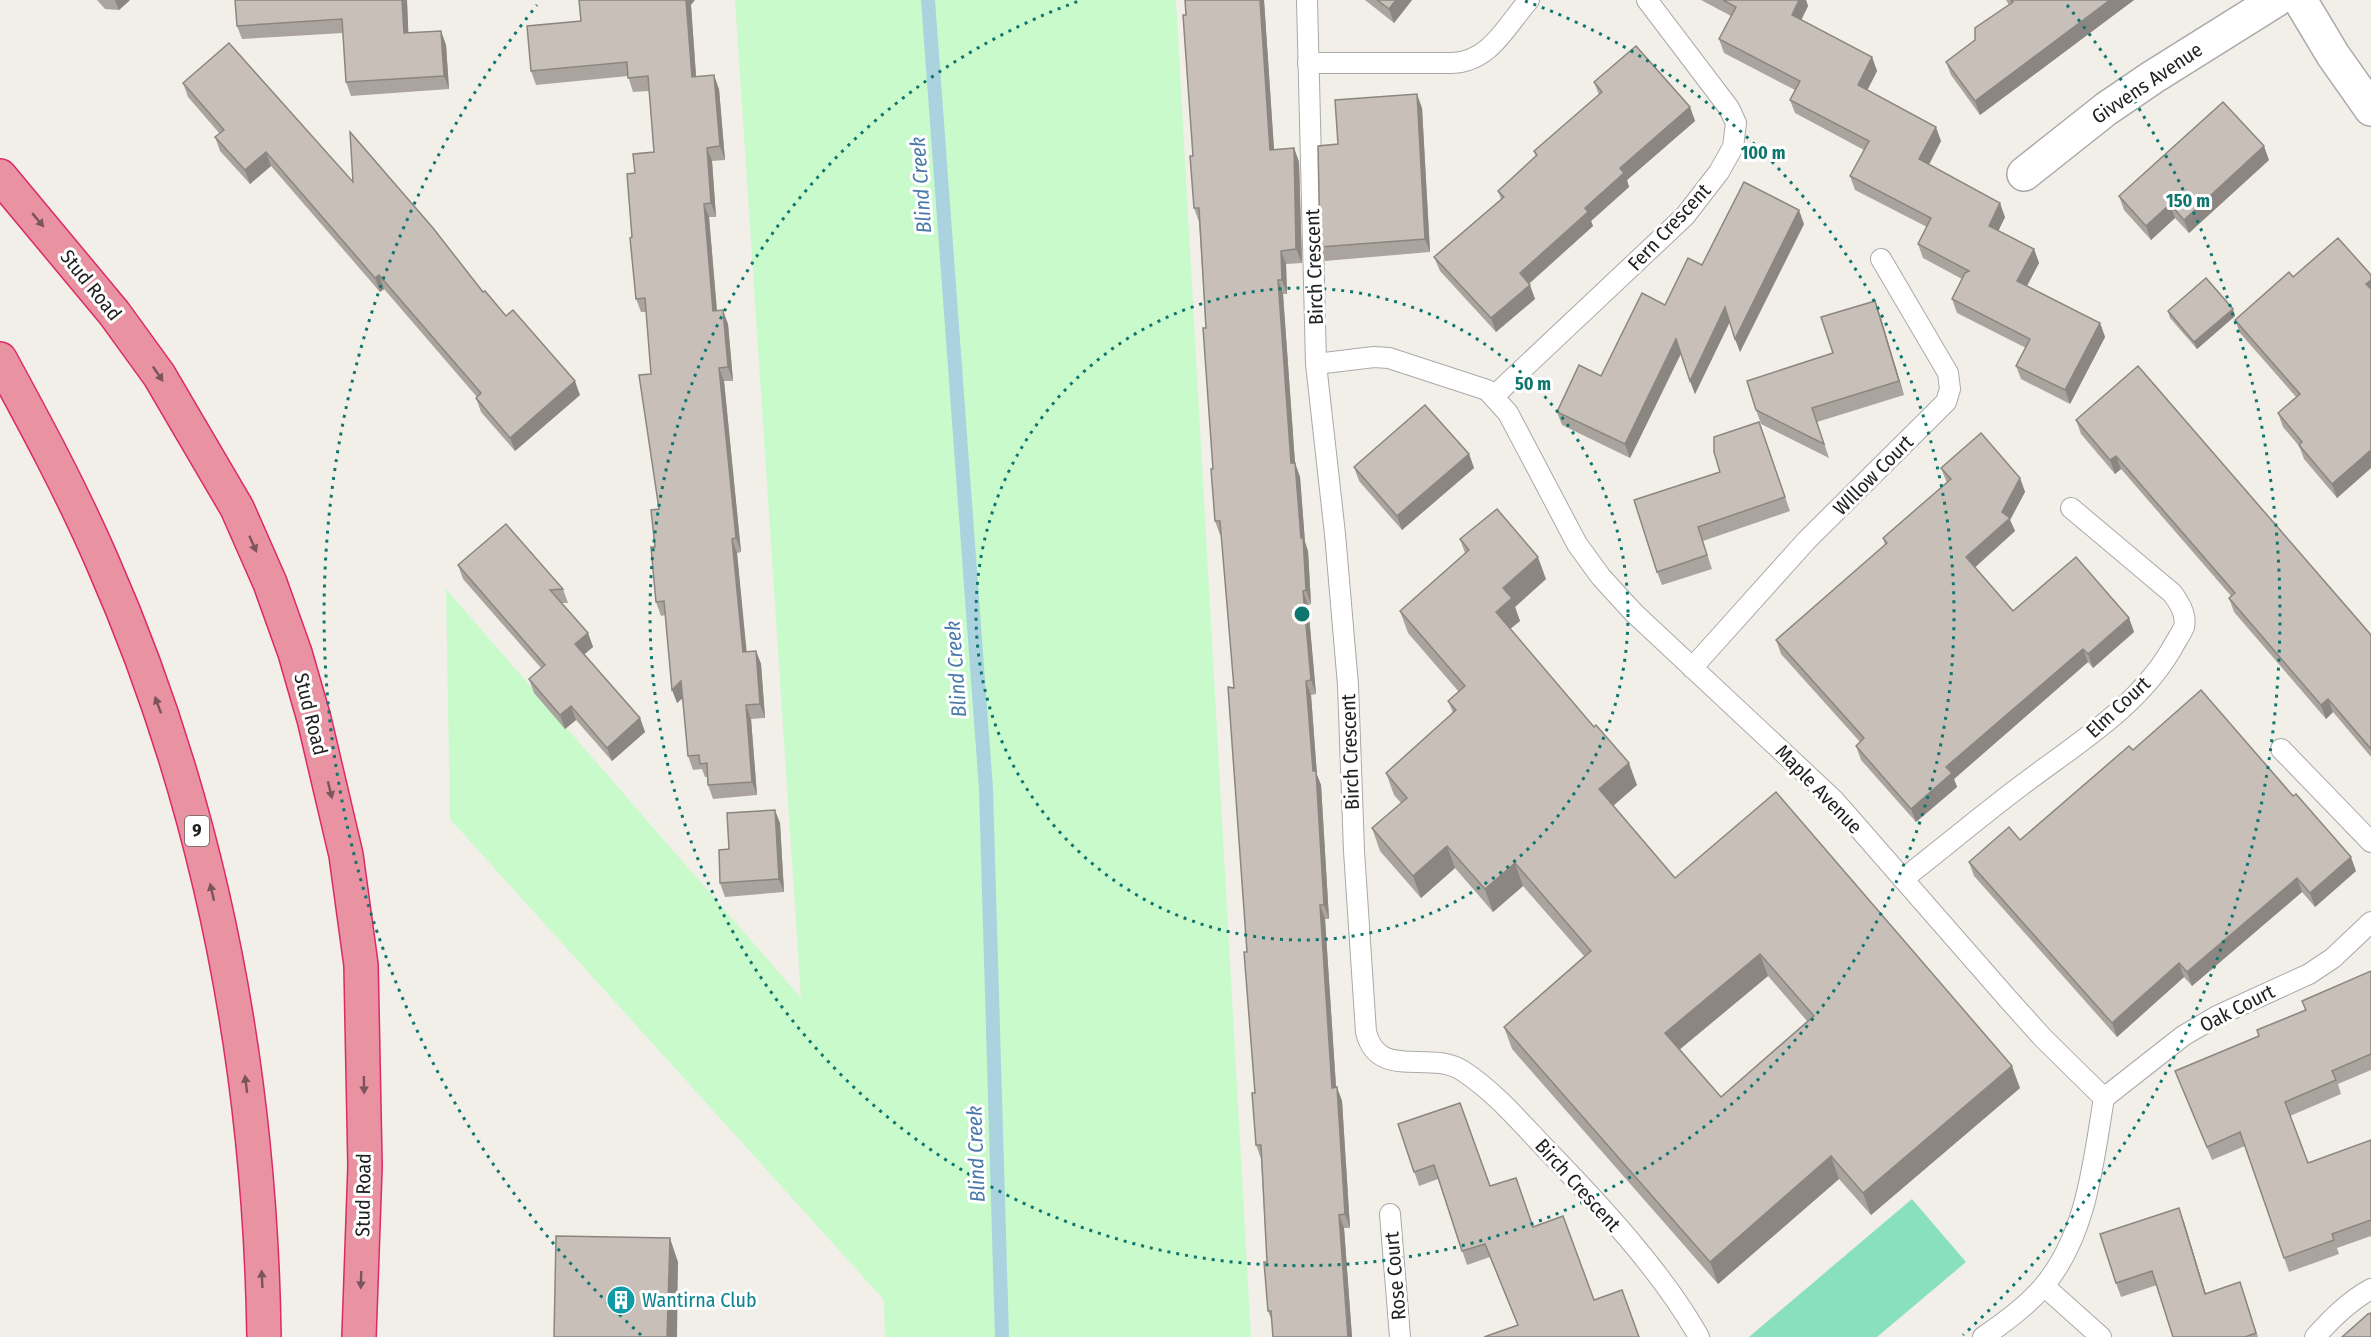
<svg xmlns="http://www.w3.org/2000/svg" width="2371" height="1337" font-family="'Fira Sans Condensed',sans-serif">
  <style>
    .park { fill: #c8facc }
    .pitch { fill: #88e0be }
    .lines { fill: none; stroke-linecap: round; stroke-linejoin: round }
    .stream { stroke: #aad3df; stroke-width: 14 }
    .lane-casing { stroke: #a9a9a9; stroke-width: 22 }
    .street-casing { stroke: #a9a9a9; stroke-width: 36 }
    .highway-casing { stroke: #dc2a67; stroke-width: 36 }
    .lane { stroke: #fff; stroke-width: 20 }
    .street { stroke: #fff; stroke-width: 33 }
    .highway { stroke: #e892a2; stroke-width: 33 }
    .wall { fill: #aba49e; fill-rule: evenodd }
    .shaded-wall { fill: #8b8681 }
    .building { fill: #c7bfb8; stroke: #8b8681; stroke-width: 1.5; fill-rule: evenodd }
    .oneway { fill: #7b545c }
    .ring { fill: none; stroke: #0f766e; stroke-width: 3; stroke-dasharray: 3 6 }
    .labels { text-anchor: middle; stroke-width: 6; stroke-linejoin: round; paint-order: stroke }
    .shield { fill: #fff; stroke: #646464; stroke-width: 1.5 }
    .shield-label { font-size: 18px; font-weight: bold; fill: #222 }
    .street-label { font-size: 20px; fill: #222; stroke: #fff }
    .culture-label { font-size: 20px; fill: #0d838f; stroke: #fff; text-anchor: start }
    .water-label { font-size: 21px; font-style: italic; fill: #4a7aab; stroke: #fff }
    .centre { fill: #0f766e; stroke: #fff; stroke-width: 3 }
    .ring-label { font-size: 18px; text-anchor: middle; font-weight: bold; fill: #0f766e; stroke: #fff; stroke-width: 6; stroke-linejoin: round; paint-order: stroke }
  </style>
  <rect width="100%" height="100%" fill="#f2efe9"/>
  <path class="park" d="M735,0H1176L1251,1337H885L884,1300L450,819L446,589L801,998Z"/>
  <path class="pitch" d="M1912,1199L1966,1262L1877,1337H1749Z"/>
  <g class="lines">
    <path class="stream" d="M928,0L986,789L1002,1337"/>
    <g class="lane-casing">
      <g id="lane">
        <path d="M1307,0L1316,364L1335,534L1348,685L1354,851L1366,1032C1378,1081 1429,1049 1463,1071C1495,1092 1520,1122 1546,1149C1599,1204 1662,1271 1699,1337"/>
        <path d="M1308,63H1452C1490,62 1506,26 1529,0"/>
        <path d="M1316,364L1374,357L1389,358L1487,390L1508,413L1577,544L1601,577L1634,613L1834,800L2008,999L2043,1038L2104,1098C2093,1163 2087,1235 2043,1287C2026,1307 2004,1323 1983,1337"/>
        <path d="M1494,396L1685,216L1719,172L1733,147L1736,123L1729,108L1647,0"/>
        <path d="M1692,668L1806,541L1946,402L1950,389L1948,373L1881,259"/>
        <path d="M2281,749L2371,842"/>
        <path d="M1903,879C1943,848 1982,815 2022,785C2076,744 2142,705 2175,643C2178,638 2182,632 2184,627C2187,615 2179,602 2172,593L2071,508"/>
        <path d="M2104,1098L2183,1036L2217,1016L2309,974L2333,958L2371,922"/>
        <path d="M1390,1214L1400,1337"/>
        <path d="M2044,1286L2101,1337"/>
        <path d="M2315,1337C2332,1318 2349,1301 2371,1289"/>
      </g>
    </g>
    <g class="street-casing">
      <g id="street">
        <path d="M2300,0L2333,55L2371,109"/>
        <path d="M2024,174L2106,109L2153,77L2276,0"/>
      </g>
    </g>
    <g class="highway-casing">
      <g id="highway">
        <path d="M0,176L114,313L159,375L237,508L270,583L295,653L314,719L346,855L361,965L365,1166L359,1337"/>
        <path d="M0,359C36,425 72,492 102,561C210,806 260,1070 264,1337"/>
      </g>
    </g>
    <use href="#lane" class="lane"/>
    <use href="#street" class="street"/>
    <use href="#highway" class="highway"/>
  </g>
  <g class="wall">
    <path d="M97,0H130L119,10L105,9Z"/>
    <path d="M235,0H407L408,33L441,31L446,45L449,89L351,96L346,82L343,33L242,39L237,26Z"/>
    <path d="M1185,0H1264L1274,150L1294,148L1299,162L1302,263L1286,264L1287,294H1283L1295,463L1300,477L1305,542L1308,551L1311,604L1308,605L1316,694L1311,695L1317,775L1321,785L1329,919H1325L1336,1087L1342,1101L1350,1228H1344L1352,1337H1273L1272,1321L1268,1311L1267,1262L1261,1159L1256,1145L1255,1093L1234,688L1221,535H1220L1215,521L1213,469L1206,328L1199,222L1194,208L1193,156Z"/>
    <path d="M1365,0H1412L1394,23Z"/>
    <path d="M1701,0H1806L1808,6L1801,20L1872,57L1877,71L1867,90L1941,141L1929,165L2005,217L1998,231L2034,249L2039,263L2027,286L2100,323L2105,337L2070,404L2021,379L2016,366L2026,348L1957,313L1952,299L1962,279L1923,258L1918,244L1927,227L1855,190L1850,176L1864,150L1795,113L1790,100L1795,90L1724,53L1719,39L1731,16Z"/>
    <path d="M2006,0H2134L1980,115L1951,75L1946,62L1975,40L2009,5Z"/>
    <path d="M691,5L696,76L719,89L725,160L712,161L716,217H709L717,310L728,324L733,381H724L741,552L737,553L746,651H756L761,664L765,718L751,719L757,795L713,799L708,785V777H705L702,769L693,770L688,756L683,698L677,703L665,615L661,616L656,602L655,547L659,509L651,374L646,312H641L636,299L632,237L635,173L654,152L649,91L633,92L628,76L536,85L531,71L581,21Z"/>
    <path d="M1594,82L1690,107L1695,121L1627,180L1629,187L1591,221L1593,226L1529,284L1535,299L1496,332L1440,271L1434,257L1501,199L1498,191L1536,156L1534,151L1599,95Z"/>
    <path d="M183,83L353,182L483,292L580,395L515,451L481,412L476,398L477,397L384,289L380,292L271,166L250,184L220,151L215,137L220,134L188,97Z"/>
    <path d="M1422,108L1430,252L1325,261L1320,247L1338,144Z"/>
    <path d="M2269,160L2189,233L2175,218L2151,240L2124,210L2119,196Z"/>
    <path d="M1804,224L1740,352L1730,322L1695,394L1681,354L1630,458L1562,425L1557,412L1601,376L1665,305L1702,265Z"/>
    <path d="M2371,275V468L2337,498L2304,459L2299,446L2283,427L2278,413L2296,397L2240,333L2235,320L2293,277Z"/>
    <path d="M2168,311L2235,316L2197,349L2170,318Z"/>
    <path d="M1880,315L1904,395L1817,422L1829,458L1761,424L1756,410L1833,353Z"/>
    <path d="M2076,420L2371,635V757L2333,712L2326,719L2234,612L2229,598L2231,596L2121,469L2115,474L2081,434Z"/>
    <path d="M1759,422L1790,511L1703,541L1712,569L1662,585L1657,572L1720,472Z"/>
    <path d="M1469,454L1474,468L1402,530L1359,481L1354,467Z"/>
    <path d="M1941,468L2020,478L2025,492L2010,520L2015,531L1975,567L2013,611L2129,618L2134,632L2093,668L2088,662L1954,779L1957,787L1916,822L1861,760L1856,746L1860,742L1781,654L1776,640L1885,545L1883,538L1947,483Z"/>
    <path d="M1460,539L1546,579L1515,607L1520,621L1510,629L1637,785L1613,806L1675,878L2020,1088L1871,1215L1839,1179L1718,1284L1512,1049L1504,1027L1584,956L1523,886L1493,912L1455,868L1421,898L1380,851L1372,828L1401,803L1394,795L1386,773L1453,713L1448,701L1459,692L1408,633L1400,611L1465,553ZM1768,976L1807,1021L1721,1097L1680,1049Z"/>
    <path d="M458,565L563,589L568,603H562L588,633L593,647L584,654L640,718L645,732L612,761L576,720L565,729L534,693L529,679L541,668L463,579Z"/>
    <path d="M2133,750L2356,871L2315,907L2302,892L2192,986L2184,977L2117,1037L1974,876L1969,862L2020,840Z"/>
    <path d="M780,823L784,892L725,897L720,883L729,849Z"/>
    <path d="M2371,971V1070L2338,1084L2341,1094L2290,1116L2308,1163L2371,1140V1236L2337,1248L2339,1254L2289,1272L2245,1146L2212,1160L2175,1071L2259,1036L2305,1010L2302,1001Z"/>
    <path d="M1398,1124L1490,1186L1533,1227L1594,1300L1639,1337L1518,1325L1490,1257L1467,1265L1438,1179L1419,1186Z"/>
    <path d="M2184,1222L2206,1294L2245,1296L2258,1337H2173L2157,1285L2121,1297L2116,1283Z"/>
  </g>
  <g class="shaded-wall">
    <path d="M115,0H130L119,10Z"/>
    <path d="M402,0H407L409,47L404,33Z"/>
    <path d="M686,0H695L691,5L697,90L692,77Z"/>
    <path d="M1260,0H1264L1275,164L1270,150Z"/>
    <path d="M1396,0H1412L1394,23L1389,9Z"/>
    <path d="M1799,0H1806L1808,6L1797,29L1792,15Z"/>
    <path d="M2110,0H2134L1980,115L1975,101Z"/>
    <path d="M441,31L446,45L449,89L444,76Z"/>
    <path d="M1872,57L1877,71L1863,99L1858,85Z"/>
    <path d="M714,75L719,89L725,160L720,146Z"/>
    <path d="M1417,94L1422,108L1430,252L1425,239Z"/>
    <path d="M1690,107L1695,121L1627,180L1629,187L1591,221L1593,226L1525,287L1520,273L1585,208L1620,168Z"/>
    <path d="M1936,127L1941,141L1924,173L1919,159Z"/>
    <path d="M2264,146L2269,160L2189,233L2184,220Z"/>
    <path d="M707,148L712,161L716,217L711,203Z"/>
    <path d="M1294,148L1299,162L1302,263L1296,249Z"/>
    <path d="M266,152L271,166L250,184L245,170Z"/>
    <path d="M2000,203L2005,217L1994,240L1989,226Z"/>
    <path d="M704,204L709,217L718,325L713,311Z"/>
    <path d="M2170,204L2175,218L2151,240L2146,226Z"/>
    <path d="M1799,210L1804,224L1740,352L1735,339Z"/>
    <path d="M2034,249L2039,263L2022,295L2017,281Z"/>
    <path d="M1281,251L1286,264L1287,294L1282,280Z"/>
    <path d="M379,275L384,289L380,292L375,278Z"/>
    <path d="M1278,280L1283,294L1296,477L1291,463Z"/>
    <path d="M2371,280V297L2366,284Z"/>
    <path d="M1530,285L1535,299L1496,332L1491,318Z"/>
    <path d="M1875,301L1880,315L1904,395L1899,381Z"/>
    <path d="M1725,307L1730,321L1695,394L1690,381Z"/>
    <path d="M2233,309L2235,316L2197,349L2194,342Z"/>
    <path d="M723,310L728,324L733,381L728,367Z"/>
    <path d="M2100,323L2105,337L2070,404L2065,390Z"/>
    <path d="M1676,339L1681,353L1630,458L1625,444Z"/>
    <path d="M719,368L724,381L741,552L736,538Z"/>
    <path d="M575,381L580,395L515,451L510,438Z"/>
    <path d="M2371,450V468L2337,498L2332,484Z"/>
    <path d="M1469,454L1474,468L1402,530L1397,516Z"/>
    <path d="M2116,456L2121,469L2115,474L2110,460Z"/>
    <path d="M1295,463L1300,477L1305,542L1308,551L1311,604L1306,590L1301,538Z"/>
    <path d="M2020,478L2025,492L2010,520L2015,531L1971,571L1966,557L2002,512Z"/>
    <path d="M732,539L737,553L748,665L743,652Z"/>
    <path d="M1538,557L1546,579L1515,607L1520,621L1504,634L1496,612L1503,588Z"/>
    <path d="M1303,591L1308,605L1316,694L1311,680Z"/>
    <path d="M2129,618L2134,632L2093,668L2088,654Z"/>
    <path d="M588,633L593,647L580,658L575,644Z"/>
    <path d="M2083,649L2088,662L1954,779L1957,787L1916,822L1911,809L1946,767Z"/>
    <path d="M756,651L761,664L765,718L760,704Z"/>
    <path d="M681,681L686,695L677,703L672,690Z"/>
    <path d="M1306,681L1311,695L1317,775L1321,785L1329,919L1324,905Z"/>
    <path d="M2328,699L2333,712L2326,719L2321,705Z"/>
    <path d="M746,705L751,719L757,795L752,782Z"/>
    <path d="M571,706L576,720L565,729L560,715Z"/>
    <path d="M640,718L645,732L612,761L607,748Z"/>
    <path d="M1629,763L1637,785L1607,811L1599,789Z"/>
    <path d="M775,810L780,823L784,892L779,879Z"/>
    <path d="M1447,846L1455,868L1421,898L1413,876Z"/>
    <path d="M2351,857L2356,871L2315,907L2310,893Z"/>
    <path d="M1515,863L1523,886L1493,912L1485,889Z"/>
    <path d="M2297,878L2302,892L2192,986L2187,972Z"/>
    <path d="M1320,905L1325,919L1337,1102L1332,1088Z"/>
    <path d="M1760,954L1768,976L1673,1055L1665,1033Z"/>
    <path d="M2179,963L2184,977L2117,1037L2112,1023Z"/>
    <path d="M2012,1066L2020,1088L1871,1215L1863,1193Z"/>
    <path d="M1337,1087L1342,1101L1350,1228L1345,1214Z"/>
    <path d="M1831,1156L1839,1179L1718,1284L1710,1262Z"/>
    <path d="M2179,1208L2184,1222L2210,1308L2205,1294Z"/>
    <path d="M1339,1215L1344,1228L1352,1337H1348Z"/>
    <path d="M670,1238L678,1262L677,1337H667Z"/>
  </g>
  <g class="building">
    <path d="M235,0H402L404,33L441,31L444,76L346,82L342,19L237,26Z"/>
    <path d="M579,0H686L692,77L714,75L720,146L707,148L711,203L704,204L713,311L723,310L728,367L719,368L736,538L732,539L743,652L756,651L760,704L746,705L752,782L708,785L707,763L700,764L699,755L688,756L681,681L672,690L664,601L656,602L651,547H655L651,510L659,509L639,375L651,374L645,298L636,299L630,238L632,237L627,174L635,173L633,154L654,152L648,76L628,78L627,62L531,71L527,26L581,21Z"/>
    <path d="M1185,0H1260L1270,150L1294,148L1296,249L1281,251L1282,280H1278L1291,463H1295L1301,538L1303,537L1306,590L1303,591L1311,680L1306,681L1313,771H1316L1324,905H1320L1332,1088L1337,1087L1345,1214L1339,1215L1348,1337H1273L1271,1311H1268L1264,1262H1267L1261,1145H1256L1252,1093H1255L1244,952H1247L1228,687L1234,688L1220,521H1215L1211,469H1213L1203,328H1206L1199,208H1194L1190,156H1193L1183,15H1186Z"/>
    <path d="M1377,0H1396L1389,9Z"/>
    <path d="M1723,0H1799L1792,15L1872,57L1858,85L1936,127L1919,159L2000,203L1989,226L2034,249L2017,281L2100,323L2065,390L2016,366L2030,339L1952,299L1965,273L1969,271L1918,244L1931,218L1850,176L1869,141L1790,100L1800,81L1719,39L1736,7Z"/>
    <path d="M2011,0H2110L1975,101L1946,62L1975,40V28L2013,2Z"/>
    <path d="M229,43L353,182L350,132L433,228L483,292L485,291L506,316L513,310L575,381L510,438L476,398L481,393L379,275L375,278L266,152L245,170L215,137L224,130L183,83Z"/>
    <path d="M1636,46L1690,107L1620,168L1624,173L1585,208L1588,212L1520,273L1530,285L1491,318L1434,257L1504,197L1498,191L1537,155L1534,151L1602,92L1594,82Z"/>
    <path d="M1417,94L1425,239L1320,247L1318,146L1338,144L1335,100Z"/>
    <path d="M2223,102L2264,146L2184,220L2170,204L2146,226L2119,196Z"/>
    <path d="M1744,182L1799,210L1735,339L1725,307L1690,381L1676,339L1625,444L1557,412L1579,365L1601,376L1642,293L1665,305L1688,258L1702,265Z"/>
    <path d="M2338,238L2371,275V280L2366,284L2371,289V450L2332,484L2299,445L2302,442L2278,413L2300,394L2235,320L2289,272L2293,277Z"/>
    <path d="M2206,278L2233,309L2194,342L2168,311Z"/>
    <path d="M1875,301L1899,381L1812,408L1824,444L1756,410L1747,381L1833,353L1821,317Z"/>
    <path d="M2138,366L2371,635V749L2328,699L2321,705L2229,598L2235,593L2116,456L2110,460L2076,420Z"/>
    <path d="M1425,405L1469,454L1397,516L1354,467Z"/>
    <path d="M1759,422L1785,497L1698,527L1707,555L1657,572L1634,500L1720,472L1714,452V437Z"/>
    <path d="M1981,433L2020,478L2002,512L2010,518L1966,557L2013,611L2076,557L2129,618L2088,654L2083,649L1946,767L1952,773L1911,809L1856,746L1864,738L1776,640L1887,543L1883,538L1951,479L1941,468Z"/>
    <path d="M1497,509L1538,557L1503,588L1512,598L1496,612L1594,727L1596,725L1629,763L1599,789L1675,878L1776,792L2012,1066L1863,1193L1831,1156L1710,1262L1504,1027L1591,951L1515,863L1485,889L1447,846L1413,876L1372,828L1407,798L1386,773L1456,710L1448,701L1465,686L1400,611L1469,550L1460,539ZM1760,954L1814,1016L1721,1097L1665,1033Z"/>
    <path d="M506,524L563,589L550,590L588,633L575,644L640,718L607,748L571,706L560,715L529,679L545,665L458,565Z"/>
    <path d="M2201,690L2293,796L2296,794L2351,857L2310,893L2297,878L2187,972L2179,963L2112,1023L1969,862L2009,827L2020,840L2129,746L2133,750Z"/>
    <path d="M775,810L779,879L720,883L719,850L729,849L727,813Z"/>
    <path d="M2371,971V1054L2332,1071L2336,1080L2285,1102L2308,1163L2371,1140V1220L2332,1234L2334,1240L2284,1258L2240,1132L2207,1147L2175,1071L2259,1036L2257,1030L2306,1010L2302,1001Z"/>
    <path d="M1460,1103L1490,1186L1516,1178L1533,1227L1563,1216L1594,1300L1622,1290L1639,1337H1484L1518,1325L1485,1244L1462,1251L1434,1165L1414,1172L1398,1124Z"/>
    <path d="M2179,1208L2205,1294L2240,1282L2256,1333L2245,1337H2173L2152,1271L2116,1283L2100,1234Z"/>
    <path d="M556,1236L670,1238L667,1337H554Z"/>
    <path d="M2371,1313V1337H2342L2368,1314Z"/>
  </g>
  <defs><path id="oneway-solid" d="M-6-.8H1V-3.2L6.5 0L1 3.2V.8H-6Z" transform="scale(1.5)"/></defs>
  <g class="oneway">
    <use href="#oneway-solid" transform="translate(38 220) rotate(50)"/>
    <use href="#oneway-solid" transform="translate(158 374) rotate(56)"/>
    <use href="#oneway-solid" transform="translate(253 544) rotate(66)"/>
    <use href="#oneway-solid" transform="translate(158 705) rotate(-110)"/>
    <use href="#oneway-solid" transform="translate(330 790) rotate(76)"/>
    <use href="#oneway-solid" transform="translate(212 892) rotate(-103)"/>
    <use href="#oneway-solid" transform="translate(246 1084) rotate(-97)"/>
    <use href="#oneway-solid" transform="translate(364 1085) rotate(89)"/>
    <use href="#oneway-solid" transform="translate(262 1279) rotate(-93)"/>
    <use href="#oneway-solid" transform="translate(361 1280) rotate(92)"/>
  </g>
  <g class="ring">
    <circle cx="1302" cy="614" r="326"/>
    <path d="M1525 1A652 652 0 1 1 1079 1"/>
    <path d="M641 1335A978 978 0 0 1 537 5M2067 5A978 978 0 0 1 1963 1335"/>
  </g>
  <defs>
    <g id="building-disc" transform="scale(1.5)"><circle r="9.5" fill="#0f9aa8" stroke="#fff"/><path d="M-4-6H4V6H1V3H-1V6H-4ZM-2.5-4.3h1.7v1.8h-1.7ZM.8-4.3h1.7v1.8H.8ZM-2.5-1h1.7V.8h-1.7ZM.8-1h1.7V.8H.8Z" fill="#fff"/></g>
  </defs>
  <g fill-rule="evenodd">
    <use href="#building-disc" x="621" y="1300"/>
  </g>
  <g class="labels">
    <rect class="shield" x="185" y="816" width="24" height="30" rx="4.5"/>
    <g class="shield-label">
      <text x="197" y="837">9</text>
    </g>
    <g class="street-label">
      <text transform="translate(2147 83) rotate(-34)" y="7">Givvens Avenue</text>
      <text transform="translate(1669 227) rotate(-47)" y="7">Fern Crescent</text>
      <text transform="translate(1314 267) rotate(-92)" y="7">Birch Crescent</text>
      <text transform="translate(91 285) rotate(51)" y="7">Stud Road</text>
      <text transform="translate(1873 475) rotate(-45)" y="7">WIllow Court</text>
      <text transform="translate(2118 707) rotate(-43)" y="7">Elm Court</text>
      <text transform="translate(311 714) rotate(76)" y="7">Stud Road</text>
      <text transform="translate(1350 752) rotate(-92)" y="7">Birch Crescent</text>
      <text transform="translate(1819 789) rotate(46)" y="7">Maple Avenue</text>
      <text transform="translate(2237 1008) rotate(-27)" y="7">Oak Court</text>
      <text transform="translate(1578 1185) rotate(48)" y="7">Birch Crescent</text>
      <text transform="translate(363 1195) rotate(-89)" y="7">Stud Road</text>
      <text transform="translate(1395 1276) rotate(-95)" y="7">Rose Court</text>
    </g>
    <g class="culture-label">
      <text x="642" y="1307">Wantirna Club</text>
    </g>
    <g class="water-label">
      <text transform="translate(921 185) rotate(-94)" y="7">Blind Creek</text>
      <text transform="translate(956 669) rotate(-94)" y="7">Blind Creek</text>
      <text transform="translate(976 1154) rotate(-92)" y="7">Blind Creek</text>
    </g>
  </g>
  <circle cx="1302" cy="614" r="9" class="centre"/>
  <g class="ring-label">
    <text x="1763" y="159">100 m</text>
    <text x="2188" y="207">150 m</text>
    <text x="1533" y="390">50 m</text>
  </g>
</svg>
